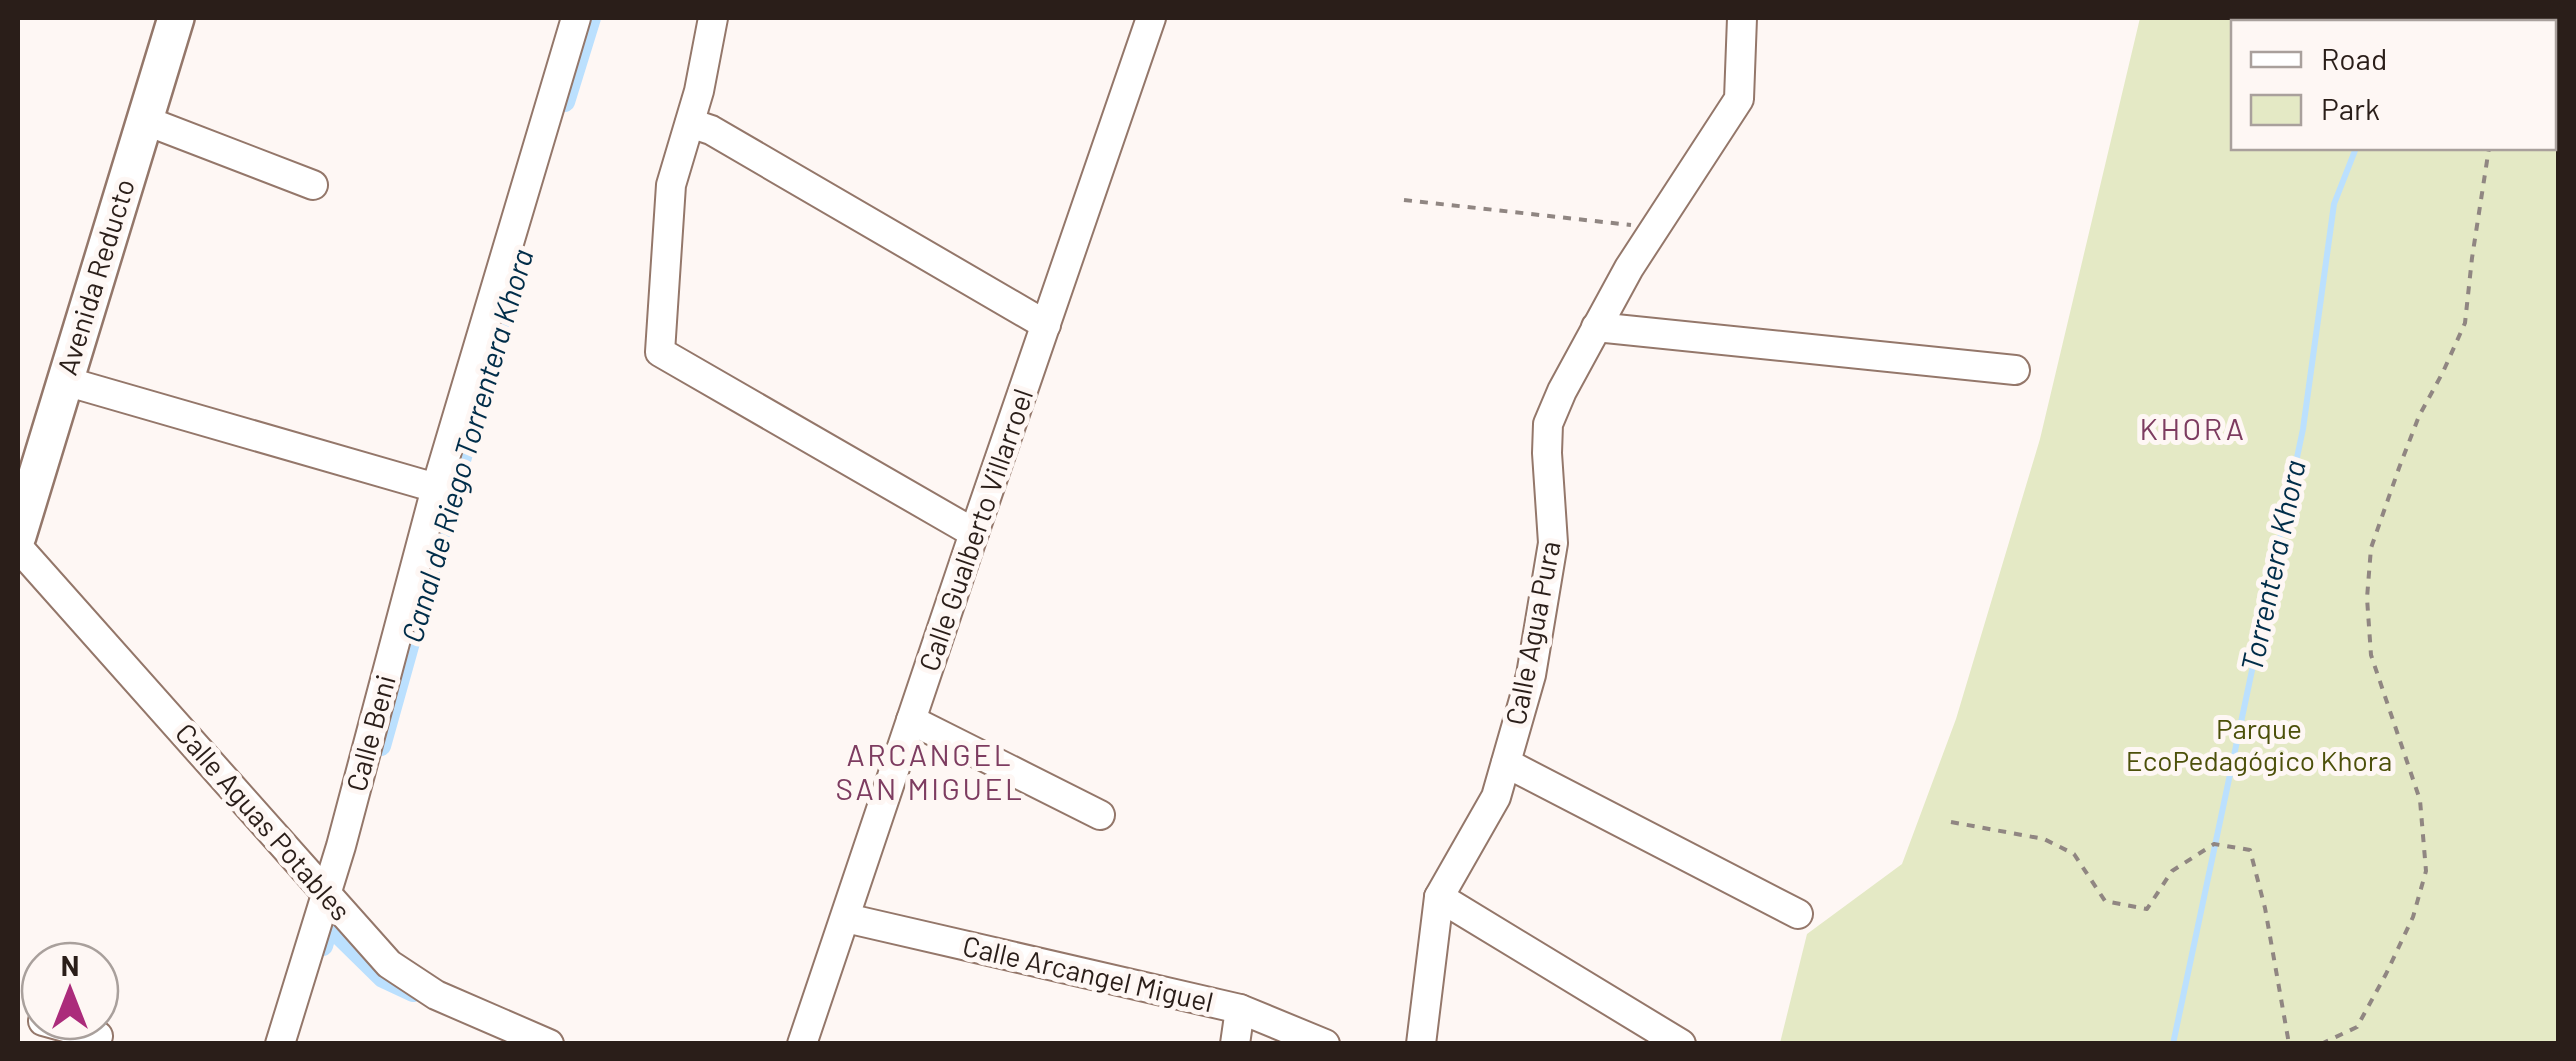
<svg xmlns="http://www.w3.org/2000/svg" width="2576" height="1061" font-family="Barlow,sans-serif">
  <style>
    .green { fill: #e4e9c5; fill-rule: evenodd }
    .lines { fill: none; stroke-linecap: round; stroke-linejoin: round }
    .stream { stroke: #bbe0fe; stroke-width: 6 }
    .canal { stroke: #bbe0fe; stroke-width: 20 }
    .minor-casing { stroke: #94776a; stroke-width: 32 }
    .major-casing { stroke: #94776a; stroke-width: 40 }
    .path { stroke: #908682; stroke-width: 4; stroke-dasharray: 8 8; stroke-linecap: butt }
    .minor { stroke: #fff; stroke-width: 28 }
    .major { stroke: #fff; stroke-width: 35 }
    .labels { text-anchor: middle; stroke-width: 10; stroke-linejoin: round; paint-order: stroke }
    .street-label { font-size: 28px; fill: #2a1e19; stroke: #fef7f4 }
    .park-label { font-size: 28px; fill: #4c500a; stroke: #fef7f4 }
    .neighbourhood-label { font-size: 30px; letter-spacing: 2.5px; fill: #7d3c60; stroke: #fef7f4 }
    .water-label { font-size: 30px; font-style: italic; fill: #002d49; stroke: #fef7f4 }
  </style>
  <rect width="100%" height="100%" fill="#fef7f4"/>
  <path class="green" d="M2140,18H2558V1043H1780L1807,934L1902,864L1956,719L2040,439ZM2234,22H2554V148H2234Z"/>
  <g class="lines">
    <g class="stream">
      <path d="M2409,22L2411,18"/>
      <path d="M2173,1044L2303,429L2334,204L2356,148"/>
    </g>
    <g class="canal">
      <path d="M565,102L591,18"/>
      <path d="M381,746L504,307"/>
      <path d="M323,946L329,925L383,978L413,992"/>
    </g>
    <g class="minor-casing">
      <g id="minor">
        <path d="M713,18L699,91L671,185L660,352L974,533"/>
        <path d="M144,120L313,185"/>
        <path d="M690,123L711,130L1046,325"/>
        <path d="M1596,327L2015,370"/>
        <path d="M65,381L436,488"/>
        <path d="M18,547L389,964L436,995L549,1044"/>
        <path d="M911,720L1100,815"/>
        <path d="M1506,763L1798,914"/>
        <path d="M1439,897L1681,1044"/>
        <path d="M846,918L1240,1009L1325,1044"/>
        <path d="M43,1021L98,1036"/>
        <path d="M280,1044L341,846L436,488L576,18"/>
        <path d="M802,1044L974,533L1151,18"/>
        <path d="M1235,1044L1240,1009"/>
        <path d="M1421,1044L1439,897L1496,797L1531,675L1553,543L1547,453L1548,424L1562,391L1629,268L1739,99L1742,18"/>
      </g>
    </g>
    <g class="major-casing">
      <path id="major" d="M18,536L176,18"/>
    </g>
    <g class="path">
      <path d="M2531,22L2535,18"/>
      <path d="M1404,200L1631,225"/>
      <path d="M1951,822L2044,839L2074,854L2105,901L2147,909L2172,871L2214,844L2250,850L2265,908L2289,1044"/>
      <path d="M2321,1044L2357,1027L2386,974L2413,917L2426,871L2420,800L2371,655L2367,598L2371,548L2399,468L2419,416L2443,372L2465,323L2472,258L2489,148"/>
    </g>
    <use href="#minor" class="minor"/>
    <use href="#major" class="major"/>
  </g>
  <g class="labels">
    <g class="street-label">
      <text transform="translate(96 277) rotate(-73)" y="10">Avenida Reducto</text>
      <text transform="translate(976 530) rotate(-71)" y="10">Calle Gualberto Villarroel</text>
      <text transform="translate(1533 633) rotate(-79)" y="10">Calle Agua Pura</text>
      <text transform="translate(371 733) rotate(-75)" y="10">Calle Beni</text>
      <text transform="translate(263 822) rotate(49)" y="10">Calle Aguas Potables</text>
      <text transform="translate(1088 974) rotate(13)" y="10">Calle Arcangel Miguel</text>
    </g>
    <g class="park-label">
      <text x="2259" y="739">Parque<tspan x="2259" dy="32">EcoPedagógico Khora</tspan></text>
    </g>
    <g class="neighbourhood-label">
      <text x="2193" y="440">KHORA</text>
      <text x="930" y="766">ARCANGEL<tspan x="930" dy="34">SAN MIGUEL</tspan></text>
    </g>
    <g class="water-label">
      <text transform="translate(468 446) rotate(-74)" y="10">Canal de Riego Torrentera Khora</text>
      <text transform="translate(2274 566) rotate(-78)" y="10">Torrentera Khora</text>
    </g>
  </g>
  <rect width="2576" height="1061" fill="none" stroke="#2a1e19" stroke-width="40"/>
  <rect x="2231" y="20" width="325" height="130" fill="#fef7f4" stroke="#a9a09c" stroke-width="2.5"/>
  <rect x="2251" y="52" width="50" height="15" fill="#ffffff" stroke="#a9a09c" stroke-width="2.5"/>
  <text x="2321" y="70" font-size="30" fill="#2a1e19">Road</text>
  <rect x="2251" y="95" width="50" height="30" fill="#e4e9c5" stroke="#a9a09c" stroke-width="2.5"/>
  <text x="2321" y="120" font-size="30" fill="#2a1e19">Park</text>
  <g transform="translate(70 991)"><circle r="48" fill="#fef7f4" stroke="#a9a09c" stroke-width="2.5"/>
  <path d="M0-8L18 38L0 25L-18 38Z" fill="#ab2c7b"/>
  <text y="-15" font-size="28" font-weight="bold" text-anchor="middle" fill="#2a1e19">N</text>
  </g>
</svg>
